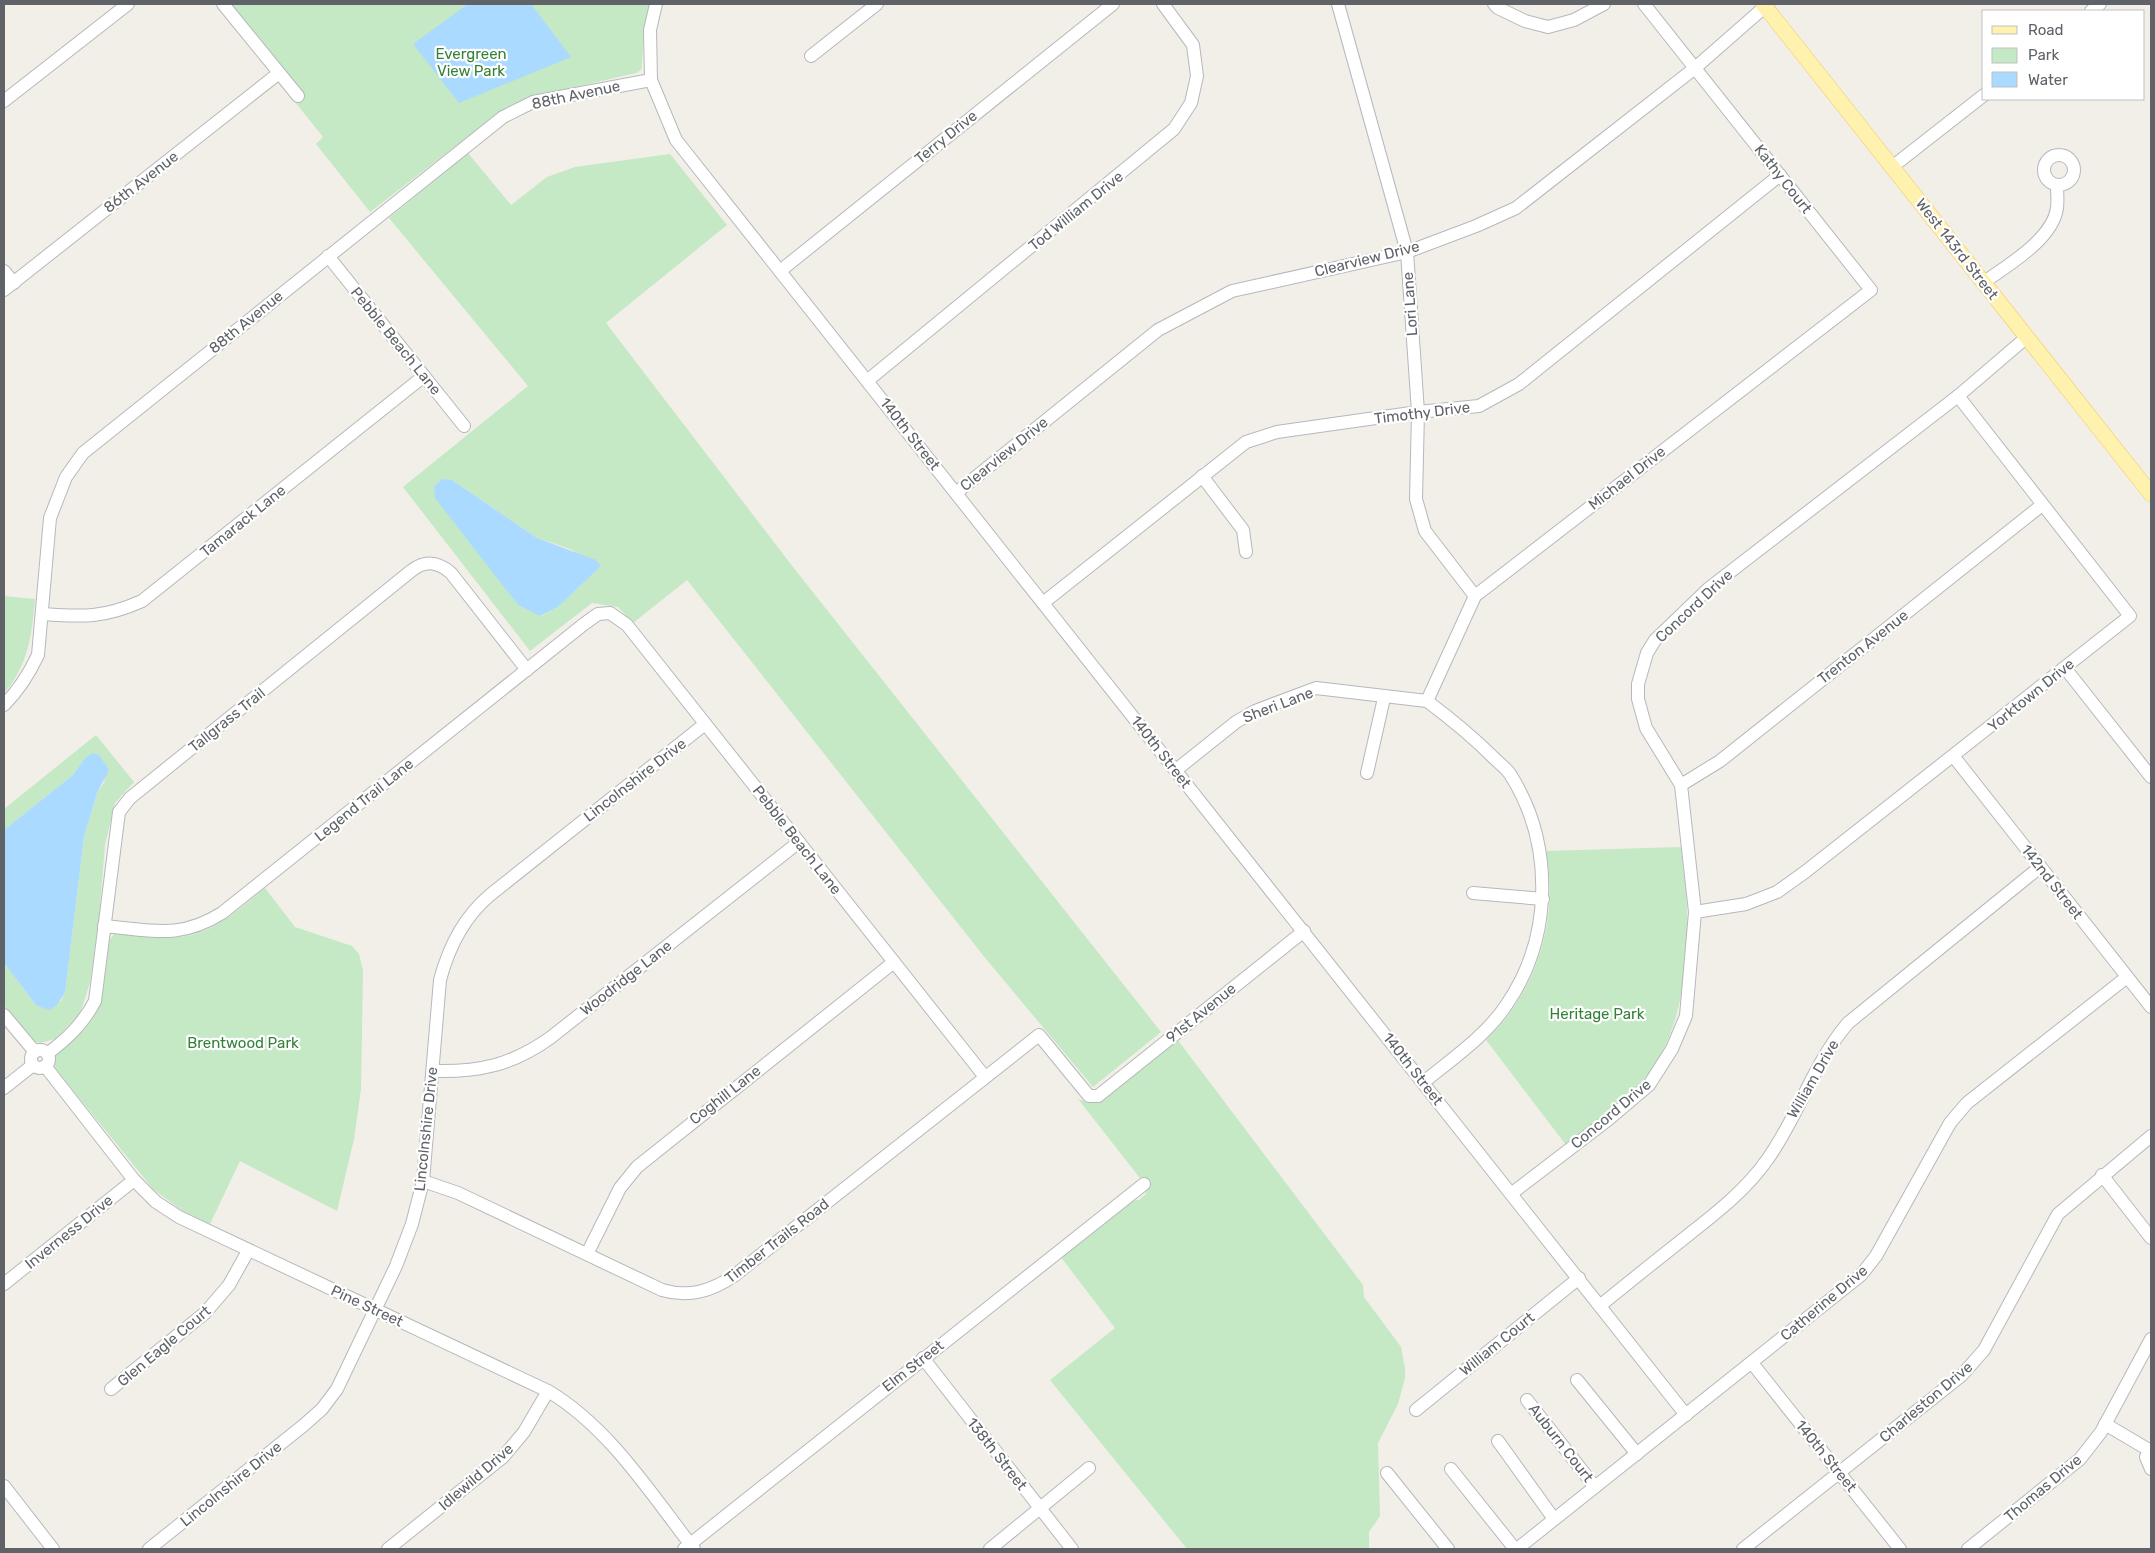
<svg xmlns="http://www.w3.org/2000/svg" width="2155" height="1553" font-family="Rubik,sans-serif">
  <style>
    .green { fill: #c5e8c5; fill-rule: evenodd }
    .water { fill: #aadaff }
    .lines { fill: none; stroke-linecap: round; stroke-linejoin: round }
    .minor-casing { stroke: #b5b8bc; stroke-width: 14 }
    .major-casing { stroke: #f2c960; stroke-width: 16 }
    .minor { stroke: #fff; stroke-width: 12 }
    .major { stroke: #fff2af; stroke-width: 15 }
    .labels { text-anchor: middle; stroke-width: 4.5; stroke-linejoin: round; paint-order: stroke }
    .park-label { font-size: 15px; fill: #348238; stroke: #fff }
    .street-label { font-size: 15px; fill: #5f6368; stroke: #fff }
  </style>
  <rect width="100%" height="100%" fill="#f1efe8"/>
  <g class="green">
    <path d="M229,4H651L644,27L642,64L641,70L636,73L532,97L497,114L370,212L316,144L323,137L295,102L301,95Z"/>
    <path d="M468,153L511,205L547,177L575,167L670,154L727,225L606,323L793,567L1161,1032L1093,1087L986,959L687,580L633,623L618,607L592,603L530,651L403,487L528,386L389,218ZM452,480L537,538L570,549L601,566L558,607L541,616L518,605L497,577Z"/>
    <path d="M4,596L35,599C32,634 28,666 4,693Z"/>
    <path d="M96,735L134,782L115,803L105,845L99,917L90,982L80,1014L55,1039L40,1043L31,1040L4,1005V963L36,1005L61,1001L65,993L84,837L97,793L105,781L85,758L73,775L4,830V809Z"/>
    <path d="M1681,847C1683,869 1687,890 1687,912C1688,972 1681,1042 1637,1087C1616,1109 1589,1127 1566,1145L1486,1040C1537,991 1559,920 1546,851Z"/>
    <path d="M265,888L295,927L352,946L359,954L363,971L361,1089L354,1139L337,1211L240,1161L210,1224L184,1212L153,1189L59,1073L55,1068L54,1060C59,1048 75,1039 84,1030C106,1005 105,971 109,941L114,934C127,930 146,936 160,937C207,941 231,915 265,888Z"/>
    <path d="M1177,1039L1363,1285L1364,1297L1401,1347L1405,1368V1378L1398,1404L1378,1443L1380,1516L1369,1532V1549H1187L1050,1380L1115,1328L1060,1256L1129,1201L1139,1200L1146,1194L1147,1187L1078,1099L1088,1103H1096Z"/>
  </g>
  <g class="water">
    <path d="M468,4H531L571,57L459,103L413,44Z"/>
    <path d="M442,479L452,480L537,538L596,560L601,566L558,607L540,616L518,605L435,498L434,487Z"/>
    <path d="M93,753L99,755L109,770L97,793L84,837L65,993L56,1006L49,1010L36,1005L4,963V830L73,775L85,758Z"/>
  </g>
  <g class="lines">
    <g class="minor-casing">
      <g id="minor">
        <path d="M223,4L298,96"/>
        <path d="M656,4L650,30L651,80L676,140L1686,1415"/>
        <path d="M1338,4L1407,252L1418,412L1416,499L1425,531L1475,596"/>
        <path d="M1494,4L1498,8L1525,21L1548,27L1574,20L1604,4"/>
        <path d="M2091,11L2100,4"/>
        <path d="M811,56L877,4"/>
        <path d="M4,101L128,4"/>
        <circle cx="2059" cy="170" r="15"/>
        <path d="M1892,167L1984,95"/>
        <path d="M328,256L464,426"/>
        <path d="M4,271L14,283"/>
        <path d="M780,271L1113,4"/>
        <path d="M1984,282C2007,266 2053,239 2057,208C2058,201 2057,192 2057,185"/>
        <path d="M4,290L279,73"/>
        <path d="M867,381L1174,129L1191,103L1197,76L1193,45L1163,4"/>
        <path d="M1202,476L1243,530L1246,552"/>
        <path d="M956,493L1158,330L1232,291L1407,252L1476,226L1516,208L1695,68L1768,4"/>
        <path d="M1043,603L1246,442L1277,432L1418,412L1479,406L1519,384L1780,175"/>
        <path d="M43,614C83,617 104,618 142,601L424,376"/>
        <path d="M2065,668L2151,777"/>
        <path d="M1427,701L1475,596L1871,290L1644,4"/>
        <path d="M4,705C19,690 29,674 38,655L50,518L66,477L83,453L503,117L533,102L651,80"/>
        <path d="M1954,757L2151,1007"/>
        <path d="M1176,770L1236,722L1255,711L1316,688L1427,701"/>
        <path d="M1367,773L1384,698"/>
        <path d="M1681,785L1720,761L2042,505"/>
        <path d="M1473,893L1543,899"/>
        <path d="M1695,912L1746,904L1777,892L1805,872L2130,616L1958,396"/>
        <path d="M104,926C152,930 179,940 222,913L584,624L598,614L610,613L627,625L985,1077"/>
        <path d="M4,1015L35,1052"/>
        <circle cx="40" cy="1059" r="9"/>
        <path d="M47,1054C67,1039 83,1024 95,1001L119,812L130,798L411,571C425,560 437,561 451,573L527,670"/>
        <path d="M45,1066L134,1180L156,1202L179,1217L548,1391C609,1427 651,1494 694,1549"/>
        <path d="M434,1071C480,1072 512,1065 550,1038L799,842"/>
        <path d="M1424,1082C1453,1058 1486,1036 1507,1004C1553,937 1554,843 1510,774C1506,768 1499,763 1494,758C1473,737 1451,719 1427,701"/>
        <path d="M4,1088L33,1065"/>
        <path d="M2102,1175L2151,1238"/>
        <path d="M423,1181L458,1193L662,1290C689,1298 712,1291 735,1275L1039,1035L1089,1096H1098L1304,931"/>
        <path d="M1511,1194L1609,1119L1649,1085L1672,1049L1686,1016L1695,912L1681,785L1646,728L1638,699V684L1647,653L1655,640L1708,589L1958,396L2027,337"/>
        <path d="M587,1254L620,1188L637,1167L894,962"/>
        <path d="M4,1284L134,1180"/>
        <path d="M1601,1305C1629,1282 1658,1259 1687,1236C1716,1213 1745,1191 1767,1160C1798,1117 1813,1064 1848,1023L2040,867"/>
        <path d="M923,1358L1072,1549"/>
        <path d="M1752,1363L1900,1549"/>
        <path d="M1577,1380L1637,1454"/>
        <path d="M111,1389L205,1313L229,1285L248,1251"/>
        <path d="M1527,1400L1595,1487"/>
        <path d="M1416,1410L1579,1278"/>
        <path d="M2105,1424L2149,1450"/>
        <path d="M1498,1441L1554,1519"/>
        <path d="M2151,1449L2146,1457L2151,1469"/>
        <path d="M1451,1469L1515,1549"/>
        <path d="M1387,1473L1448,1549"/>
        <path d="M4,1486L53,1549"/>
        <path d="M149,1549L304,1425L322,1409L337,1389L396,1266L412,1224L423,1181L440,980C449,946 464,917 490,895L705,724"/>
        <path d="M388,1549L503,1457L524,1432L548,1391"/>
        <path d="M684,1549L1144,1184"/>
        <path d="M990,1549L1089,1468"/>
        <path d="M1517,1549L1861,1275L1876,1256L1950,1123L1967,1103L2127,977"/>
        <path d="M1743,1549L1962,1375L1984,1350L2058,1214L2151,1136"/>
        <path d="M1968,1549L2080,1459L2101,1432L2151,1339"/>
      </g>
    </g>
    <g class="major-casing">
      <path id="major" d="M1763,4L2151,494"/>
    </g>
    <use href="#minor" class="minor"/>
    <use href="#major" class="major"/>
  </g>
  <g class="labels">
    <g class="park-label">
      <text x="471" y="59">Evergreen<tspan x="471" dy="17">View Park</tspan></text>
      <text x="1597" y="1019">Heritage Park</text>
      <text x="243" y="1048">Brentwood Park</text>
    </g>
    <g class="street-label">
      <text transform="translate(576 95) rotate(-12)" y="5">88th Avenue</text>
      <text transform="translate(946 137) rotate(-39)" y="5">Terry Drive</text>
      <text transform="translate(1783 179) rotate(52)" y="5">Kathy Court</text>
      <text transform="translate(141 182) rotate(-38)" y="5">86th Avenue</text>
      <text transform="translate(1076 211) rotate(-39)" y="5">Tod William Drive</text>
      <text transform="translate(1957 249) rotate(52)" y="5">West 143rd Street</text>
      <text transform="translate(1367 259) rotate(-14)" y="5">Clearview Drive</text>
      <text transform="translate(1410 304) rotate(-94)" y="5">Lori Lane</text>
      <text transform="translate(246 322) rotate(-39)" y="5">88th Avenue</text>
      <text transform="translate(396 341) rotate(51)" y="5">Pebble Beach Lane</text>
      <text transform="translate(1422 413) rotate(-7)" y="5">Timothy Drive</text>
      <text transform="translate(910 434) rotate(52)" y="5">140th Street</text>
      <text transform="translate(1004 454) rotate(-39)" y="5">Clearview Drive</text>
      <text transform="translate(1627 478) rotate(-38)" y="5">Michael Drive</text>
      <text transform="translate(243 521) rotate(-39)" y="5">Tamarack Lane</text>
      <text transform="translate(1694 606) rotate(-43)" y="5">Concord Drive</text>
      <text transform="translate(1863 647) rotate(-38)" y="5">Trenton Avenue</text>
      <text transform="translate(2031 695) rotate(-39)" y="5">Yorktown Drive</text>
      <text transform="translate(1278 705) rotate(-21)" y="5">Sheri Lane</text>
      <text transform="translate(227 720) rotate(-39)" y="5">Tallgrass Trail</text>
      <text transform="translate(1161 752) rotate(52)" y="5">140th Street</text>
      <text transform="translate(635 780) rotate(-38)" y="5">Lincolnshire Drive</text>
      <text transform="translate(364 800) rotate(-39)" y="5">Legend Trail Lane</text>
      <text transform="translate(797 840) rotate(52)" y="5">Pebble Beach Lane</text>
      <text transform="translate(2052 882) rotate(52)" y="5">142nd Street</text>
      <text transform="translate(626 978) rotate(-38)" y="5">Woodridge Lane</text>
      <text transform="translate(1201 1013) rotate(-39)" y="5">91st Avenue</text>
      <text transform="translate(1413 1069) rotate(52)" y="5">140th Street</text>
      <text transform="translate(1813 1079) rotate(-60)" y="5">William Drive</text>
      <text transform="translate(725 1095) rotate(-38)" y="5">Coghill Lane</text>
      <text transform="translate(1611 1114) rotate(-40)" y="5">Concord Drive</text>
      <text transform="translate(426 1129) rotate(-84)" y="5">Lincolnshire Drive</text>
      <text transform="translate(69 1232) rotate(-39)" y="5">Inverness Drive</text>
      <text transform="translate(777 1241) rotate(-38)" y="5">Timber Trails Road</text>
      <text transform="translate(1824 1303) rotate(-40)" y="5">Catherine Drive</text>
      <text transform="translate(367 1306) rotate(25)" y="5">Pine Street</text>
      <text transform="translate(1497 1344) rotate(-39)" y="5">William Court</text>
      <text transform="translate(164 1346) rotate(-40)" y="5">Glen Eagle Court</text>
      <text transform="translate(913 1366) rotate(-38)" y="5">Elm Street</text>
      <text transform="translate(1926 1402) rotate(-40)" y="5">Charleston Drive</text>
      <text transform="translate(1561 1443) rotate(52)" y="5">Auburn Court</text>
      <text transform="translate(997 1454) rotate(52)" y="5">138th Street</text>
      <text transform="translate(1826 1456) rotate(51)" y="5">140th Street</text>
      <text transform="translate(476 1477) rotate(-41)" y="5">Idlewild Drive</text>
      <text transform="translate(231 1484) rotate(-39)" y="5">Lincolnshire Drive</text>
      <text transform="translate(2043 1488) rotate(-40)" y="5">Thomas Drive</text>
    </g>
  </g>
  <rect width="2155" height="1553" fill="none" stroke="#5f6368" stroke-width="10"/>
  <rect x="1982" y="10" width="162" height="90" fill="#ffffff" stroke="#bfc1c3"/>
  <rect x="1992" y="26" width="25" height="8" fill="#fff2af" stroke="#bfc1c3"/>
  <text x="2028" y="35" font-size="15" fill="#5f6368">Road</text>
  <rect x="1992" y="48" width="25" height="15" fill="#c5e8c5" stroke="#bfc1c3"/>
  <text x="2028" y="60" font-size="15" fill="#5f6368">Park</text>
  <rect x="1992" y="72" width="25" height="15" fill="#aadaff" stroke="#bfc1c3"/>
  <text x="2028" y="85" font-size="15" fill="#5f6368">Water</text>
</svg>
